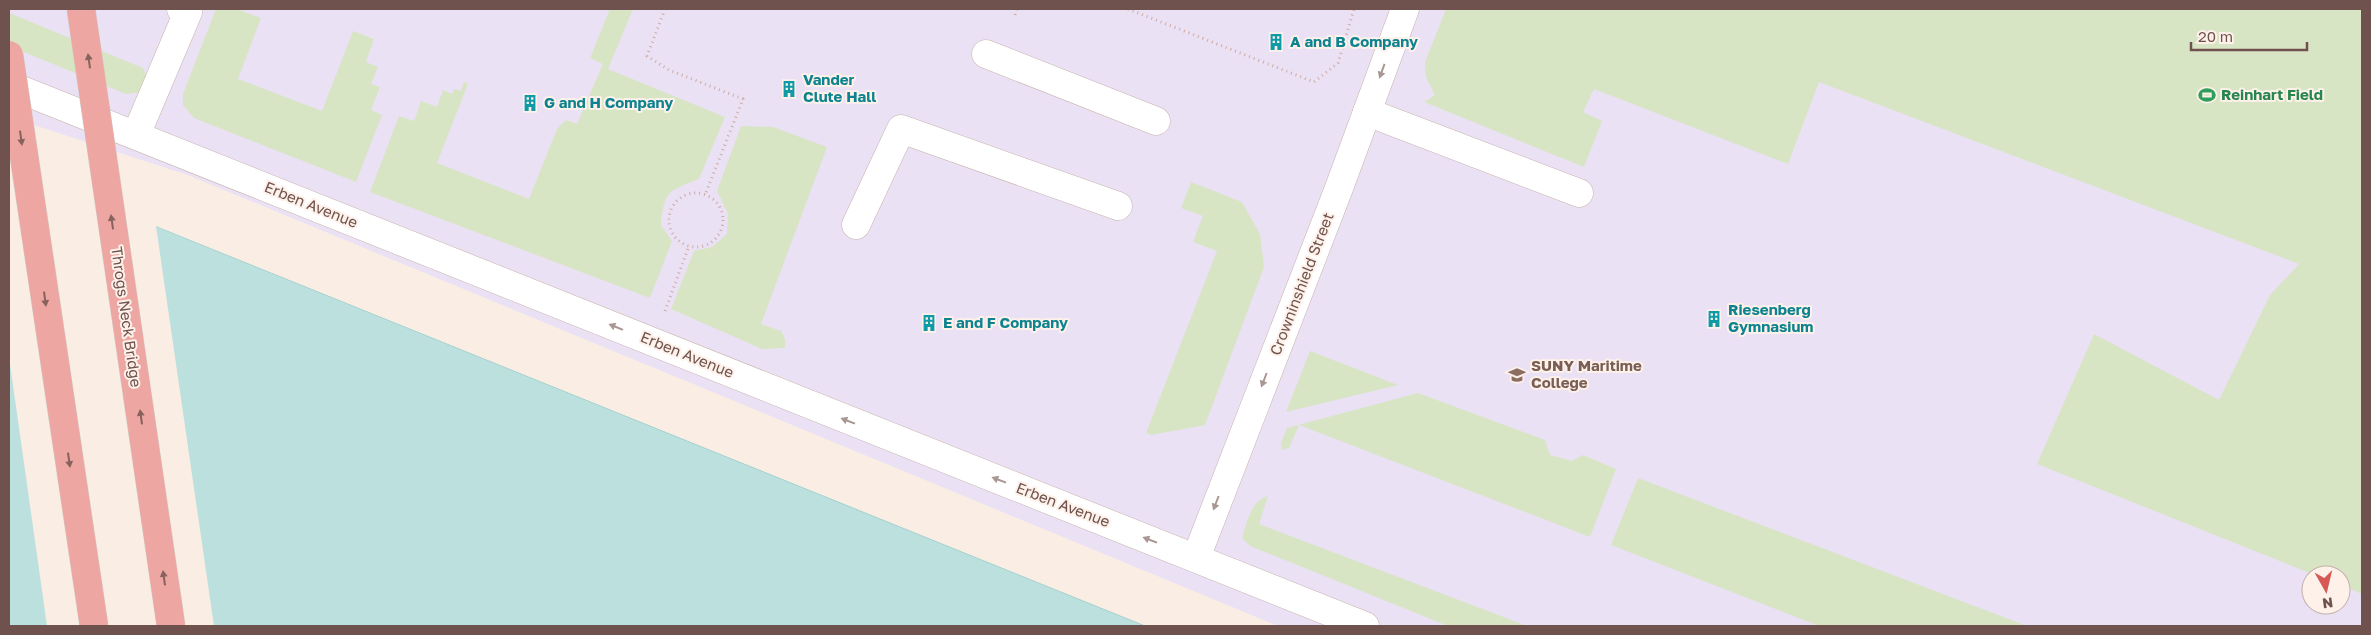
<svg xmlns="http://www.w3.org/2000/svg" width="2371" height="635" font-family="'Golos Text',sans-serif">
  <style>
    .education { fill: #eae1f5; fill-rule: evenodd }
    .green { fill: #d8e5c4 }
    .water { fill: #bbe0de; stroke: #a2d1ce }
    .pier { fill: #f9ede4 }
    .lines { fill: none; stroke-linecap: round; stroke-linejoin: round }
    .minor-casing { stroke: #c9b3ac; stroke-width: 29 }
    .path { stroke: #d0aba2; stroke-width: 3; stroke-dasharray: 1 4; stroke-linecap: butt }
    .minor { stroke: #fff; stroke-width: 28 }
    .highway-bridge-casing { stroke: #d4cbca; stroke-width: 29; stroke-linecap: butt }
    .highway-bridge { stroke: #eda6a1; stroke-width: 28 }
    .oneway { fill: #88635e }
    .oneway2 { fill: #a99794 }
    .labels { text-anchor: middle; stroke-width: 4; stroke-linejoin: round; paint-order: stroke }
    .culture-label { font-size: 15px; font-weight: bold; fill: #0d838f; stroke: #fdf1ea; text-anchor: start }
    .leisure-label { font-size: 15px; font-weight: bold; fill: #27864d; stroke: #fdf1ea; text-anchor: start }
    .street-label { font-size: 15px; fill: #6f524d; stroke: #fdf1ea }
    .education-label { font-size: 15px; font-weight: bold; fill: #785e54; stroke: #fdf1ea; text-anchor: start }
  </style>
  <rect width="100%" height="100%" fill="#f9ede4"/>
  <path class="education" d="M9,9H2362V626H1278L188,175L9,117ZM2311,575H2341V605H2311Z"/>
  <g class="green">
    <path d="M216,9H237L261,18L238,79L322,111L353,31L374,39L366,62L378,67L371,84L380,87L371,110L382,115L356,182L194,118L183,105V94Z"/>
    <path d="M610,9H633L608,69L725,117L699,179C668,191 664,191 661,225L672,241L650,298L370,192L399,116L414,121L421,101L437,107L443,90L452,94L454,89L461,91L464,82L468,84L437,163L529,199L557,129L566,120L577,124L603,64L590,58Z"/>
    <path d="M1446,9H2362V594L2341,585V575H2315L2037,464L2094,334L2219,400L2270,295L2299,264L1819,82L1788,164L1594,89L1583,112L1602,121L1584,167L1424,102L1435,95L1426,77L1425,62Z"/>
    <path d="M9,13L143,68L147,78L141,92L126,94L9,46Z"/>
    <path d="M741,126L773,127L827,147L761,324L781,331L785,339V348L762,349L671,309L694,251L712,247L727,234L728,214L717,191Z"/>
    <path d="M1191,182L1242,202L1260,234L1264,267L1205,425L1151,435L1146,433L1217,251L1193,242L1203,216L1181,208Z"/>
    <path d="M1310,351L1398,385L1286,412Z"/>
    <path d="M1418,393L1545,440L1550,455L1572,461L1583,455L1616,469L1590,537L1299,425L1289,448L1282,450L1281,443L1287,428Z"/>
    <path d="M1638,478L2027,626H1819L1611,545Z"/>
    <path d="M1268,496L1259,524L1527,626H1448L1250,546L1242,538C1247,523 1250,501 1268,496Z"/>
  </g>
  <path class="water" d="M9,167L1145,626H9Z"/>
  <path class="pier" d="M9,164L1146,624L1148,626L156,226L214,626H47L9,357Z"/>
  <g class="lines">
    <g class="minor-casing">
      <g id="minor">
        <path d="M986,54L1156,121"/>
        <path d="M9,85L1365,626"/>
        <path d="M1367,112L1579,193"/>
        <path d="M136,135L188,12L181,9"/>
        <path d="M856,225L901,129L1118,206"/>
        <path d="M1196,558L1339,188L1405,9"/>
      </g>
    </g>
    <g class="path">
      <path d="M665,9L647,56L669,70L743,99L705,195"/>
      <path d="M1128,9L1314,82L1338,63L1354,9"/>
      <path d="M1015,15L1017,9"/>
      <circle cx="696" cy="220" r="27"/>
      <path d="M665,311L689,246"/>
    </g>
    <use href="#minor" class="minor"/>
    <g class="highway-bridge-casing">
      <g id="highway-bridge">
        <path d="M81,9L171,626"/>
        <path d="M9,55L94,626"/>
      </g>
    </g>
    <use href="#highway-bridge" class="highway-bridge"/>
  </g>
  <defs><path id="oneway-solid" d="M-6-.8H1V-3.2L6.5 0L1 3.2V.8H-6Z" transform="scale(1.25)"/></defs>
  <g class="oneway">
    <use href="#oneway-solid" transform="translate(89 61) rotate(-98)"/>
    <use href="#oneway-solid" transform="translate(21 138) rotate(82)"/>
    <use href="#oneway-solid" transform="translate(112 222) rotate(-98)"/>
    <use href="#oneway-solid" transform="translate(45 299) rotate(82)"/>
    <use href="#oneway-solid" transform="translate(141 417) rotate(-98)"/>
    <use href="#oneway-solid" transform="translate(69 460) rotate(82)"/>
    <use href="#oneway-solid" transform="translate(164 578) rotate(-98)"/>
  </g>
  <g class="oneway2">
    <use href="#oneway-solid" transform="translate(1382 71) rotate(110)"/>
    <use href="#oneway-solid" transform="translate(616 327) rotate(-158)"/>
    <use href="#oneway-solid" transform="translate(1264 380) rotate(111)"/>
    <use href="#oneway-solid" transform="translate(848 421) rotate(-159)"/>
    <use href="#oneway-solid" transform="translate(999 480) rotate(-159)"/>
    <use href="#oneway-solid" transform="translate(1216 503) rotate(111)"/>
    <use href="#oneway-solid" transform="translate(1150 540) rotate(-159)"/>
  </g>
  <defs>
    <g id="building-bare" transform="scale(1.35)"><path d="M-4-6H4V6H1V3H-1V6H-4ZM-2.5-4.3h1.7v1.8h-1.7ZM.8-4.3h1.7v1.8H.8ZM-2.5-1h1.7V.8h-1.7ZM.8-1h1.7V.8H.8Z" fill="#0f9aa8" stroke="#fdf1ea" stroke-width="2.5" paint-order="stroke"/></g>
    <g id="stadium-bare" transform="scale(1.35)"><path d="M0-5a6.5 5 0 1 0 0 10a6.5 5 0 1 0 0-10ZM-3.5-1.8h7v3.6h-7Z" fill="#2e9e5b" stroke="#fdf1ea" stroke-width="2.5" paint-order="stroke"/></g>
    <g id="university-bare" transform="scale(1.35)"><path d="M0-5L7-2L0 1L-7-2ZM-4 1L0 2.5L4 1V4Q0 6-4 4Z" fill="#8d6e63" stroke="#fdf1ea" stroke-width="2.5" paint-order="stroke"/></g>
  </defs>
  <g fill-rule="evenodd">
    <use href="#building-bare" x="1276" y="42"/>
    <use href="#building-bare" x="789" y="89"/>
    <use href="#stadium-bare" x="2207" y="95"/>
    <use href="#building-bare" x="530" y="103"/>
    <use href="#building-bare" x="1714" y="319"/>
    <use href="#building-bare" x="929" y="323"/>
    <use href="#university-bare" x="1517" y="375"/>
  </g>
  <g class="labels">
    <g class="culture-label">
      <text x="1290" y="47">A and B Company</text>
      <text x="803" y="85">Vander<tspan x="803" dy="17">Clute Hall</tspan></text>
      <text x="544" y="108">G and H Company</text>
      <text x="1728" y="315">Riesenberg<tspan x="1728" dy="17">Gymnasium</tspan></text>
      <text x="943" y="328">E and F Company</text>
    </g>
    <g class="leisure-label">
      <text x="2221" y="100">Reinhart Field</text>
    </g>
    <g class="street-label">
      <text transform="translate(311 205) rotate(22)" y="5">Erben Avenue</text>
      <text transform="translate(1302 284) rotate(-69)" y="5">Crowninshield Street</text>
      <text transform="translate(126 317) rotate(82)" y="5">Throgs Neck Bridge</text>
      <text transform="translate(687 355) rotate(22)" y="5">Erben Avenue</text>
      <text transform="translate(1063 505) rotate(21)" y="5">Erben Avenue</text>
    </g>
    <g class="education-label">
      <text x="1531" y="371">SUNY Maritime<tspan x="1531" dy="17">College</tspan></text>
    </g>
  </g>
  <rect width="2371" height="635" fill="none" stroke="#6f524d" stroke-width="20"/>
  <g transform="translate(2326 590) rotate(172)"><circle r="24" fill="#fdf1ea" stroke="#c4b1ab"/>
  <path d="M0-4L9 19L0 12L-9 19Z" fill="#d65956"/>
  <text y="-8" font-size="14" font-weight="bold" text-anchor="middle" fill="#6f524d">N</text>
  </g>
  <path d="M2191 42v8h116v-8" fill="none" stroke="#6f524d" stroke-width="2.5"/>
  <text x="2198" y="42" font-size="15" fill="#6f524d" stroke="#fdf1ea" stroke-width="4" paint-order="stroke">20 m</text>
</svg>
